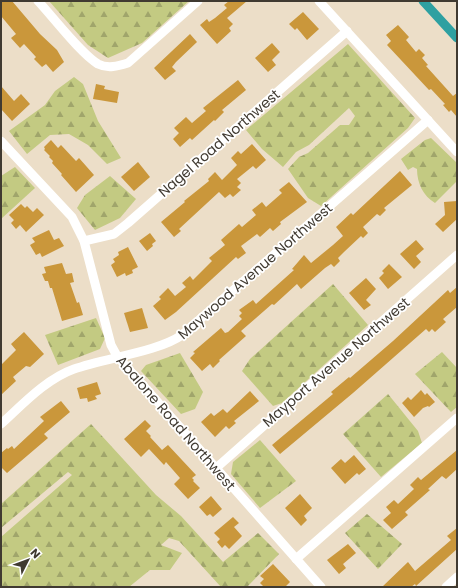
<svg xmlns="http://www.w3.org/2000/svg" width="458" height="588" font-family="Poppins,sans-serif">
  <style>
    .forest { fill: url(#forest-firs) }
    .lines { fill: none; stroke-linecap: round; stroke-linejoin: round }
    .canal { stroke: #2ea0a1; stroke-width: 9 }
    .building { fill: #ca973b }
    .minor { stroke: #fff; stroke-width: 9 }
    .labels { text-anchor: middle; stroke-width: 3.5; stroke-linejoin: round; paint-order: stroke }
    .street-label { font-size: 14px; fill: #403a31; stroke: #fff }
  </style>
  <defs>
    <pattern id="forest-firs" width="22" height="20" patternUnits="userSpaceOnUse"><rect width="22" height="20" fill="#c3ca82"/><path d="M5 1l3.5 6h-7zM16 11l3.5 6h-7z" fill="#a0a56b"/></pattern>
  </defs>
  <rect width="100%" height="100%" fill="#ecdec8"/>
  <g class="forest">
    <path d="M49,1H189L142,43L108,58L88,45Z"/>
    <path d="M348,44L415,118L408,128L321,206L308,198L288,169L299,157L308,153L340,125H349L355,116L349,108L309,145L296,152L283,167L262,149L246,130Z"/>
    <path d="M74,77L83,84L98,121L121,158L107,164L88,145L69,134L50,135L27,154L9,131L45,105L55,91Z"/>
    <path d="M431,138L457,163V181L435,203C423,196 417,183 417,169L413,167L408,170L401,159L425,140Z"/>
    <path d="M15,167L35,188L1,219V176Z"/>
    <path d="M110,176L136,199L120,218L95,230L77,208L85,195Z"/>
    <path d="M333,284L368,325L282,403L273,406L242,371L250,359Z"/>
    <path d="M96,318L105,338L100,349L58,365L45,335Z"/>
    <path d="M442,352L457,368V407L451,412L415,374Z"/>
    <path d="M180,353L203,392L195,409L181,414L141,371L146,365Z"/>
    <path d="M388,394L418,431L422,443L381,477L343,434Z"/>
    <path d="M91,424L156,495L181,516L223,562L258,533L279,554L247,587H221L179,541L169,538L161,545L182,553L170,570H150L129,587H1V537L72,475L68,472L1,528V504Z"/>
    <path d="M260,440L296,481L260,508L231,474L233,462Z"/>
    <path d="M367,514L402,544L378,569L345,533Z"/>
  </g>
  <g class="lines">
    <path class="canal" d="M423,1L457,38"/>
  </g>
  <g class="building">
    <path d="M1,1H12L40,34L57,50L64,62L53,72L46,64L42,67L34,59L36,57L24,44L20,48L11,38L16,34L1,16Z"/>
    <path d="M229,1H247L227,18L233,24L229,28L231,31L217,44L200,25L207,19L209,22L215,18L227,8L224,5Z"/>
    <path d="M303,12L319,29L307,40L297,28L295,30L289,24Z"/>
    <path d="M398,25L409,37L406,40L416,52L419,49L425,55L422,58L428,65L426,66L453,96L457,93V117L451,110L449,112L443,105L445,104L431,89L429,90L387,45L391,41L386,35Z"/>
    <path d="M190,34L197,42L176,62L172,67L176,71L165,80L154,68Z"/>
    <path d="M272,43L280,52L272,60L276,65L268,72L255,58Z"/>
    <path d="M238,80L246,90L222,110L224,112L215,121L214,120L192,140L190,138L180,147L173,139L179,133L174,128L186,117L192,123L206,111L203,108Z"/>
    <path d="M96,84L105,86L104,89L119,92L117,103L93,99Z"/>
    <path d="M1,86L14,101L21,94L30,104L12,121L1,109Z"/>
    <path d="M51,140L58,148L61,145L76,161L79,158L94,175L76,192L61,175L62,174L52,163L53,161L49,157L50,156L44,150L45,149L44,147Z"/>
    <path d="M252,144L266,160L256,169L253,166L237,179L241,183L237,187L241,190L233,197L230,194L225,198L219,192L179,229L181,231L174,237L161,222L185,202L184,201L209,181L208,179L215,172L222,180L237,165L231,158L238,151L241,154Z"/>
    <path d="M138,162L150,177L134,191L121,177Z"/>
    <path d="M400,171L412,185L384,208L386,210L380,216L377,214L363,227L368,233L363,238L361,236L344,252L338,258L340,261L334,267L331,264L325,268L301,289L297,284L274,305L272,304L241,331L246,336L219,360L220,361L213,368L210,364L202,371L190,358L195,353L193,352L221,328L225,333L228,332L242,319L239,316L242,313L239,310L253,300L256,304L294,270L292,269L304,255L311,263L333,245L343,236L336,227L351,213L353,215Z"/>
    <path d="M289,182L307,202L280,222L281,224L273,231L270,228L260,237L257,234L241,246L246,253L238,259L236,257L176,312L165,320L153,306L161,299L159,297L168,288L175,296L186,287L182,283L190,276L193,280L212,261L209,258L225,245L221,240L239,224L242,227L256,215L252,210L262,202L266,207L282,193L279,190Z"/>
    <path d="M457,201V219L443,232L435,224L445,215L444,202Z"/>
    <path d="M21,204L25,208L27,206L33,212L37,208L44,215L26,232L20,225L16,229L11,223L14,220L9,215Z"/>
    <path d="M49,230L54,240L59,238L64,246L42,257L40,253L36,255L30,245L35,242L32,238Z"/>
    <path d="M150,233L156,241L152,244L153,246L147,251L139,241Z"/>
    <path d="M416,240L424,249L416,256L421,262L414,269L400,254Z"/>
    <path d="M128,247L138,267L132,270L133,273L126,276L125,273L117,277L111,265L115,262L113,259L119,255L118,252Z"/>
    <path d="M62,263L66,274L72,273L74,282L70,283L77,303L79,302L83,315L62,321L52,288H50L48,281H45L42,274L46,273L44,267Z"/>
    <path d="M389,264L402,277L388,289L379,278L384,273L382,271Z"/>
    <path d="M366,278L376,289L366,300L371,305L364,310L349,293Z"/>
    <path d="M457,287V307L443,319L446,322L435,332L432,329L429,332L426,329L353,393L280,454L272,445L333,394L331,392L349,377L350,378L393,341L434,303L448,290L450,293Z"/>
    <path d="M142,308L148,328L130,332L124,313Z"/>
    <path d="M24,332L44,354L30,367L26,366L13,377L16,381L1,395V365L16,350L11,344Z"/>
    <path d="M97,382L101,394L95,396L97,399L88,402L87,398L80,399L77,388Z"/>
    <path d="M421,390L425,395L427,393L435,402L429,407L428,406L423,408L414,417L402,403L408,397L411,400Z"/>
    <path d="M250,391L259,401L234,421L236,423L229,429L226,426L215,437L201,422L211,413L214,416L223,409L227,413Z"/>
    <path d="M61,401L70,412L44,434L48,438L7,473L1,467V453L7,448L8,449L12,446L14,449L44,421L40,417Z"/>
    <path d="M145,420L151,426L146,431L151,436L150,437L162,450L168,445L196,475L192,478L194,480L193,481L200,488L188,499L174,484L180,478L166,462L164,465L149,449L141,457L124,439Z"/>
    <path d="M457,450V469L446,479L442,476L428,489L430,490L405,512L408,515L392,529L383,520L391,513L386,507L394,500L398,504L414,489L410,485L418,477L421,480Z"/>
    <path d="M354,455L366,469L359,475L357,473L345,484L331,468L341,459L345,463Z"/>
    <path d="M300,494L312,508L304,516L307,520L301,526L285,508Z"/>
    <path d="M211,496L222,509L213,517L210,514L207,516L199,507Z"/>
    <path d="M233,517L239,523L234,527L242,536L229,549L225,545L222,548L217,542L220,539L214,533Z"/>
    <path d="M457,528V549L416,586L415,584L411,587H382L408,562L415,571L451,540L447,536Z"/>
    <path d="M348,544L356,553L343,564L346,568L339,574L327,560Z"/>
    <path d="M273,564L290,582L285,587H264L260,583L264,579L260,576Z"/>
  </g>
  <g class="lines">
    <g class="minor">
      <path d="M38,1C53,17 81,54 98,64C108,69 118,66 128,63L198,1"/>
      <path d="M319,1L457,152"/>
      <path d="M1,141L72,217L84,241L111,345L117,356L321,587"/>
      <path d="M84,241L114,234L128,223L347,31"/>
      <path d="M1,424C23,404 46,379 74,369C104,358 158,352 182,335L428,120"/>
      <path d="M215,469L457,255"/>
      <path d="M296,559L457,418"/>
      <path d="M446,587L457,577"/>
    </g>
  </g>
  <g class="labels">
    <g class="street-label">
      <text transform="translate(219 143) rotate(-41)" y="5">Nagel Road Northwest</text>
      <text transform="translate(255 271) rotate(-41)" y="5">Maywood Avenue Northwest</text>
      <text transform="translate(336 362) rotate(-41)" y="5">Mayport Avenue Northwest</text>
      <text transform="translate(176 423) rotate(49)" y="5">Abalone Road Northwest</text>
    </g>
  </g>
  <rect width="458" height="588" fill="none" stroke="#403a31" stroke-width="4"/>
  <g transform="translate(28 560) rotate(48)" stroke="#ffffff" stroke-width="3" paint-order="stroke">
  <path d="M0-3L7 15L0 10L-7 15Z" fill="#403a31"/>
  <text y="-6" font-size="11" font-weight="bold" text-anchor="middle" fill="#403a31">N</text>
  </g>
</svg>
